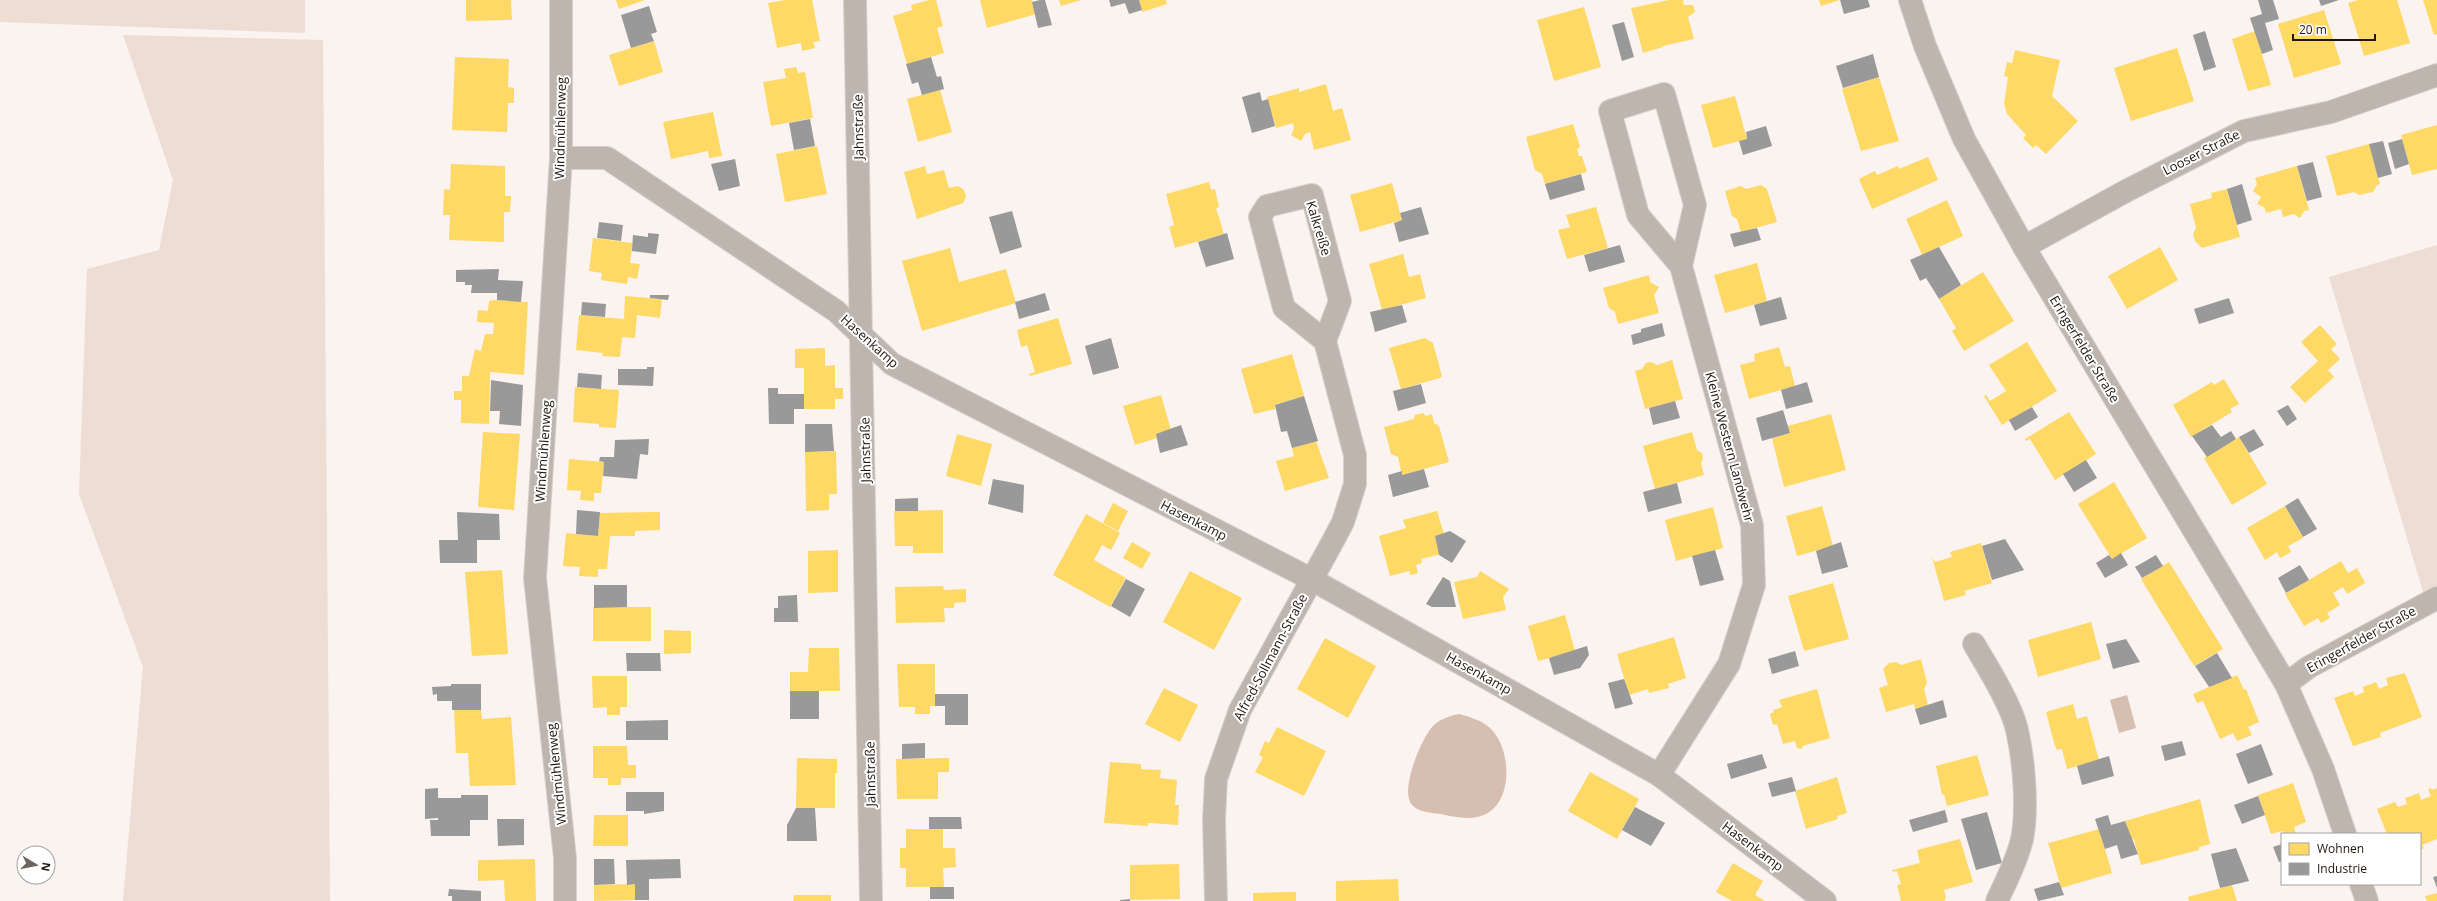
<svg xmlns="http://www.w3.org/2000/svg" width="2437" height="901" font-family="'Open Sans',sans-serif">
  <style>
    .green { fill: #eeddd4 }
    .water { fill: #d6beb0 }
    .homes { fill: #ffd966 }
    .industry { fill: #999 }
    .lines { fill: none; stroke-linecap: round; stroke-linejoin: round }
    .minor-casing { stroke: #d6d1cc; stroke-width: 24 }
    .minor { stroke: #beb5ae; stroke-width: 22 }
    .labels { text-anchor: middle; stroke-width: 4; stroke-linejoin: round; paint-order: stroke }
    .street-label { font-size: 13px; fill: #211711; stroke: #fff }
  </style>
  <rect width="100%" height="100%" fill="#faf3ef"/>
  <g class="green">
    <path d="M0,0H305V33L0,22Z"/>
    <path d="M123,35L323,40L330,901H123L143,667L79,494L87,269L159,250L173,180Z"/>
    <path d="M2437,245V588L2424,595L2329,277Z"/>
  </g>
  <g class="water">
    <path d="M2127,695L2136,728L2119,733L2110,700Z"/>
    <path d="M1459,714C1470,717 1481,720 1490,728C1511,747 1514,800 1486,814C1473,821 1453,817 1441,814C1432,813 1418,812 1412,805C1399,791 1422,736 1434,725C1442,718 1450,716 1459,714Z"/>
  </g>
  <g class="homes">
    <path d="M466,0H511L512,20L466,21Z"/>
    <path d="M616,0H645L619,9Z"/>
    <path d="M785,0H812L820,41L813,42L815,48L802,51L801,43L777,48L768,3Z"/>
    <path d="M929,0H936L943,26L937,28L944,53L907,64L893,16L912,10L911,5Z"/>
    <path d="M980,0H1032L1036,14L987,28Z"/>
    <path d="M1059,0H1081L1061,6Z"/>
    <path d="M1139,0H1166L1167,4L1142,12Z"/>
    <path d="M1669,0H1683L1684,5H1693L1695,12L1688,17L1694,39L1663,46V47L1643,53L1631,8Z"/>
    <path d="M1819,0H1840L1821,6Z"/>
    <path d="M2358,0H2397L2410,43L2364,56L2348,3Z"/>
    <path d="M2423,0H2437V34L2434,35Z"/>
    <path d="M1584,7L1601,67L1554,81L1537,20Z"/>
    <path d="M2324,10L2341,64L2294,78L2278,24Z"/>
    <path d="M2255,31L2271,85L2248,91L2232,39Z"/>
    <path d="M654,41L663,72L619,86L609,55Z"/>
    <path d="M2177,48L2194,101L2131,121L2114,68Z"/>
    <path d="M2015,50L2060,60L2052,96L2078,121L2046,154L2036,145L2033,148L2023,138L2026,135L2007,114L2004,104L2008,77L2004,76L2007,62L2012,63Z"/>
    <path d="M455,57L509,59L508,87L514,88V103H508L507,132L452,130Z"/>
    <path d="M796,67L798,73L805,72L813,118L771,126L763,82L786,78L784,69Z"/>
    <path d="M1879,77L1899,141L1861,151L1842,89Z"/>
    <path d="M1326,84L1333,111L1342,108L1351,140L1314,150L1310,132L1305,134L1301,141L1291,135L1294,128L1293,123L1276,128L1267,97L1299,88V92Z"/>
    <path d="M940,90L952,132L918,142L907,99Z"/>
    <path d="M1735,96L1747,139L1713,148L1701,105Z"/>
    <path d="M713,112L722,156L709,158L708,151L671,159L663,122Z"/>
    <path d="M1573,124L1580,147L1577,149L1579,156H1582L1587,172L1545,184L1542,174L1535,170L1526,137Z"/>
    <path d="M2437,125V169L2412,175L2401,135Z"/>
    <path d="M2369,144L2380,184L2377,185L2373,192L2359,195L2354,192L2337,196L2326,156Z"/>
    <path d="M817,146L827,194L785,202L776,154Z"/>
    <path d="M1928,157L1938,180L1872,209L1859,179L1875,171L1877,175L1898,166L1899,169Z"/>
    <path d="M451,164L505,166V196H511L510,212H504V242L449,240L450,215H443L444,189L450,190Z"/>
    <path d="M925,166L927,174L944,170L949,188L958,186L964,190L966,197L963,203L917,219L904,172Z"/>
    <path d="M2297,166L2309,210L2304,211L2300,218L2294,214L2283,217L2281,209L2266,213L2264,207L2257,204L2261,197L2253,191L2257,184L2255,178Z"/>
    <path d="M1209,182L1211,190L1215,189L1219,207L1216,208L1224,234L1175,248L1169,227L1174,225L1166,194Z"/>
    <path d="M1392,183L1402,220L1360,232L1350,195Z"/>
    <path d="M1761,185L1767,189L1777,222L1741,232L1737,219L1732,216L1725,191L1741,186L1746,189Z"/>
    <path d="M2227,189L2240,237L2202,248L2195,241L2193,234L2196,228L2190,204L2212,198L2211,193Z"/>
    <path d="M1947,200L1963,236L1922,255L1906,219Z"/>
    <path d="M1596,207L1608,248L1567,259L1558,230L1570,227L1566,215Z"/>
    <path d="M593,238L633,243L630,263L640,264L637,279L628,277L627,284L601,280L602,273L589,271Z"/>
    <path d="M2160,247L2178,280L2127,309L2108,276Z"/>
    <path d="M950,248L959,282L1006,269L1016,303L922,331L902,261Z"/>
    <path d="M1403,254L1409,277L1420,274L1426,298L1382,310L1369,264Z"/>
    <path d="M1757,263L1767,301L1725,313L1714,275Z"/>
    <path d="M1983,272L2014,321L1964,351L1952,331L1956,328L1939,299Z"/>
    <path d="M1649,275L1650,282L1659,287L1654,295L1659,313L1618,324L1615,312L1609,308L1603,288Z"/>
    <path d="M625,296L662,299L660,318L637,315L635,338L622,337L620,357L602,356L603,353L576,350L579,315L624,319Z"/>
    <path d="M495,300L528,302L524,375L490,372L489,424L461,423V400H454V391H462V376H469L475,349L481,351L485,334H493L494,323L477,322L478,310L488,311L489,301Z"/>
    <path d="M1058,318L1072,364L1030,376L1029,374L1035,372L1027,345L1021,347L1017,330Z"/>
    <path d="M2320,325L2337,344L2331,349L2340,359L2328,370L2334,377L2305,403L2290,387L2318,361L2301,342Z"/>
    <path d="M1425,338L1433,343L1442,376L1440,378L1401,389L1389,348Z"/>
    <path d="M2027,342L2057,391L2002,425L1984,396L1986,395L1990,401L2006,391L1989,365Z"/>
    <path d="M1779,347L1785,367L1790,366L1795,386L1749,399L1740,365L1755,361L1754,354Z"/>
    <path d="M825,348V366L835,365V388H843V399H835V409H804V368H795V349Z"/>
    <path d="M1292,354L1304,396L1275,405V409L1254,414L1241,369Z"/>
    <path d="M1672,360L1683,399L1645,409L1635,371L1642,369L1646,363L1651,362L1657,365Z"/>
    <path d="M2224,379L2239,404L2230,409L2232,412L2191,437L2173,405L2212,382L2214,385Z"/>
    <path d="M575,387L619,390L616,428L599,427V424L573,422Z"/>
    <path d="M1161,395L1171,430L1156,434L1157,438L1135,445L1123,406Z"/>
    <path d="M2069,412L2096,454L2055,480L2030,439L2026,441L2025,439Z"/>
    <path d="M1423,413L1426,416L1432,414L1434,423L1439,426L1449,462L1402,475L1398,457L1391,454L1384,427L1414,419L1415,415Z"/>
    <path d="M1831,414L1846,470L1784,487L1772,438L1790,433L1788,426Z"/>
    <path d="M483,432L520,434L514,510L478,507Z"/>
    <path d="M1692,432L1697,450L1702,453L1703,459L1701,463L1704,475L1655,489L1643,446Z"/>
    <path d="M957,434L992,444L981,486L946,476Z"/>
    <path d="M2239,437L2267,484L2232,505L2204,458Z"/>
    <path d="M1316,441L1329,478L1285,491L1276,461L1294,456L1292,448Z"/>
    <path d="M836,451L837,494H829V510L806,511L805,452Z"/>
    <path d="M569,459L604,462L601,493H594V501L580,500L581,491L567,490Z"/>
    <path d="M2114,482L2147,538L2112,559L2078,504Z"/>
    <path d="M1113,503L1128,511L1118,531L1103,523Z"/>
    <path d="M1822,506L1833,546L1797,556L1786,516Z"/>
    <path d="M2285,506L2303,538L2288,546L2291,552L2280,558L2277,552L2265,560L2247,528Z"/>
    <path d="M1713,507L1723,548L1676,561L1665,520Z"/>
    <path d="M943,510V553H913V546H895L894,511Z"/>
    <path d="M1437,511L1444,534L1435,536L1441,554L1421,559L1422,563L1416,565L1418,573L1410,575L1409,571L1390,576L1379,536L1406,528L1403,520Z"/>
    <path d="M651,512H660V530L635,531V536H610L607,569H598V577L579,576L580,567L563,566L566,533L598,536L600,513Z"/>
    <path d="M1086,514L1120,533L1111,550L1102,545L1094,560L1126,578L1110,607L1053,575Z"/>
    <path d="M1132,542L1151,553L1142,569L1123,558Z"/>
    <path d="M1981,543L1992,583L1964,591L1966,595L1944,601L1932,557L1935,562L1952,557L1950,552Z"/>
    <path d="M838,550V592L808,593V551Z"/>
    <path d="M2341,561L2348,573L2357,568L2365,583L2347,594L2343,587L2333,593L2340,605L2327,613L2330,618L2321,623L2318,618L2304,626L2285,594Z"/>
    <path d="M2169,562L2223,649L2194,666L2141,579Z"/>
    <path d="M502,570L508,654L472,656L465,572Z"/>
    <path d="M1190,571L1242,598L1214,650L1163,622Z"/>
    <path d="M1480,571L1509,589L1503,597L1506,610L1463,619L1454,582L1477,577Z"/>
    <path d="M1833,583L1849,639L1804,651L1788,596Z"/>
    <path d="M943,586L944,590L966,589V602L954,603V608H944L945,622L896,623L895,587Z"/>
    <rect x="593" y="607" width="58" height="34"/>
    <path d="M1565,615L1575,651L1538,661L1528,626Z"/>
    <path d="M2091,622L2101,659L2038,677L2028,640Z"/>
    <path d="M664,630L691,631V653L664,654Z"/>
    <path d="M1674,637L1686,678L1668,684L1669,688L1649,693L1648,689L1629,695L1617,654Z"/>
    <path d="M1325,638L1376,666L1348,718L1297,689Z"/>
    <path d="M809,648H839L840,691H790V672H808Z"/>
    <path d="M1921,659L1927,683L1924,689L1928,705L1915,709L1914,704L1886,712L1879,688L1888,685L1883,669L1889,663L1896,662L1901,665Z"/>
    <path d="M897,664H935V706H930V714H915V707H899Z"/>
    <path d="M2405,673L2422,717L2380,733L2381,737L2353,746L2334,698L2353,691L2355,696L2364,692L2363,687L2376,682L2379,689L2388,685L2386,678Z"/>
    <path d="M2237,675L2244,690L2246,689L2259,722L2248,727L2252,735L2237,741L2233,733L2220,739L2203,701L2197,703L2193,694Z"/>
    <path d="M592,676H627V707H620V715H607V707L593,708Z"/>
    <path d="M1164,688L1198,705L1180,742L1145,724Z"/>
    <path d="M1817,689L1830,738L1803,746L1801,749L1797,748L1795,741L1783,744L1777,724L1773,725L1770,714L1774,712L1773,710L1782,707L1779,700Z"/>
    <path d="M2073,704L2077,719L2087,716L2099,760L2067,769L2062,749L2057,750L2054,743L2046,712Z"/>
    <path d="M454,710H481L482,719L511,717L516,785L470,786L468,753H456Z"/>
    <path d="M1277,727L1326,751L1304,796L1255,772L1263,757L1259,755L1265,741L1269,743Z"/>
    <path d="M593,746H627L628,765H636V778H621V785H608V778H593Z"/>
    <path d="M1977,755L1989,795L1947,806L1944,794L1942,795L1936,766Z"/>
    <path d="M797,758L837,759V773H835V808H796Z"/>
    <path d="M949,758V772H938V799H897L896,759Z"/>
    <path d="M1110,762L1141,764V769L1161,770L1160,778L1177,780L1175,805H1179L1178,825L1148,823V826L1104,823Z"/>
    <path d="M1590,772L1639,799L1617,839L1568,811Z"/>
    <path d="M1837,777L1847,813L1837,816L1838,819L1806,829L1795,791Z"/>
    <path d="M2293,783L2306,822L2294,827L2296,834H2284L2283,831L2271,834L2258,795Z"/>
    <path d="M2431,788L2432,790L2437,788V839L2422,845L2424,848L2420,850V834H2387L2377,809L2395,802L2398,807L2407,804L2405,798L2419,793L2421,800L2431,796L2428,789Z"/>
    <path d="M2200,799L2210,844L2199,847V850L2141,865L2134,839L2131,840L2125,821Z"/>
    <path d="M594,815H628V846H593Z"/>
    <path d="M906,829H943V848H955L956,867L943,868L944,887H906V868H900V848H906Z"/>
    <path d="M2099,829L2112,873L2061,888L2047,839L2049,843Z"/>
    <path d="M1960,839L1973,882L1944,890L1946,898L1944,901H1901L1897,885L1901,884L1897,871L1893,872L1892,870L1920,863L1917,850Z"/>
    <path d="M535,859L536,901H505L504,880L478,881V860Z"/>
    <path d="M1733,863L1763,881L1755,895L1765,901H1732L1716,892Z"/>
    <path d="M1179,864L1180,899L1130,900V865Z"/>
    <path d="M1398,879L1399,901H1336V881Z"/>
    <path d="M635,884V900L594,901V885Z"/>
    <path d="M2232,885L2237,901H2189L2188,897Z"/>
    <path d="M1296,892V901H1253V893Z"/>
    <path d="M2437,893V901H2427L2425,896Z"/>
    <path d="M794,895H831V901H793Z"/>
  </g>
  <g class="industry">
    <path d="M1040,0H1045L1052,25L1038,28L1032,2Z"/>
    <path d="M1109,0H1139L1142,10L1129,14L1125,3L1111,7Z"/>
    <path d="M1840,0H1868L1870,7L1844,14Z"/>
    <path d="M2258,0H2273L2279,19L2265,23L2273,50L2262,54L2250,18L2262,14Z"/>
    <path d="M2319,0H2339L2321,6Z"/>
    <path d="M649,6L657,32L651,34L654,41L631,48L621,15Z"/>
    <path d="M1624,22L1634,57L1622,61L1612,25Z"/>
    <path d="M2205,31L2216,67L2204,71L2193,35Z"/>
    <path d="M1873,54L1879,77L1843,88L1836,66Z"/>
    <path d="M931,57L937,77L941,76L944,89L922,95L918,82L912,84L906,64Z"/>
    <path d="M1260,92L1262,101L1268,99L1275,126L1252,133L1242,97Z"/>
    <path d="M810,119L815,146L794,150L789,123Z"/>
    <path d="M1766,126L1772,146L1743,155L1739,141L1747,139L1746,132Z"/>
    <path d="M2402,139L2409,164L2395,169L2388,143Z"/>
    <path d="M2383,141L2392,174L2378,178L2369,144Z"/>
    <path d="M735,159L740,186L719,191L711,164Z"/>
    <path d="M2313,162L2322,197L2307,201L2297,166Z"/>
    <path d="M1581,174L1585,190L1550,200L1545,184Z"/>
    <path d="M2242,184L2252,220L2237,225L2227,189Z"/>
    <path d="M1421,207L1429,234L1399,242L1394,223L1402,220L1400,213Z"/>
    <path d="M1012,211L1022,247L1000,254L989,217Z"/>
    <path d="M599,222L623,225L621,241L597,238Z"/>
    <path d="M1757,228L1761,240L1734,247L1730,234Z"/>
    <path d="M648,233L659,234L656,254L632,251L633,235L648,237Z"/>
    <path d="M1227,233L1234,259L1206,267L1198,242Z"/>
    <path d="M1620,245L1625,262L1589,272L1584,255Z"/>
    <path d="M1939,247L1961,285L1939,299L1926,278L1920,281L1910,260Z"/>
    <path d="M499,269L498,280L523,281L521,302L497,300V293H471L472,285H465V282H456V270Z"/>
    <path d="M1045,293L1050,310L1019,319L1015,302Z"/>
    <path d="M650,295H669L668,300L650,298Z"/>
    <path d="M1781,297L1787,319L1760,326L1754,305Z"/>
    <path d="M2229,298L2234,313L2199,324L2194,309Z"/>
    <path d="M582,302L606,304L605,317L581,315Z"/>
    <path d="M1402,305L1407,322L1375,332L1370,312Z"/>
    <path d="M1662,323L1665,336L1633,345L1631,335L1641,332V329Z"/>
    <path d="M1111,338L1119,368L1093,375L1085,346Z"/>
    <path d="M647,367H654L653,386L618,385V369H647Z"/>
    <path d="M578,373L602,375L601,389L577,387Z"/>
    <path d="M491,380L523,385L521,426L499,424L500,411H490Z"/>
    <path d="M1807,382L1813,402L1786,409L1781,390Z"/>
    <path d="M1421,384L1426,403L1398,411L1393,391Z"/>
    <path d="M768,388H778V394H804V409H794V424H769Z"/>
    <path d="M1304,396L1318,441L1292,448L1287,431L1281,432L1275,405Z"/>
    <path d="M1675,401L1680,418L1653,425L1649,408Z"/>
    <path d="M2288,405L2297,419L2287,426L2277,411Z"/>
    <path d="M2032,407L2038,417L2015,431L2009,420Z"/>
    <path d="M1783,410L1790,433L1762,441L1756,418Z"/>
    <path d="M805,424H832L834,451L805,452Z"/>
    <path d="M1181,425L1188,445L1160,453L1156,434Z"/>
    <path d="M2212,425L2221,437L2231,431L2236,439L2207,457L2192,436Z"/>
    <path d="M2254,429L2264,445L2249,453L2239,437Z"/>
    <path d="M649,439L648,455L640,454L637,479L603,476L604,462L599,461L600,457H614L615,440Z"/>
    <path d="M2086,460L2097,478L2074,492L2063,474Z"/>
    <path d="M1424,469L1429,487L1393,497L1388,475L1402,471V475Z"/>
    <path d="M993,479L1024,485L1023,513L988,504Z"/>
    <path d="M1677,483L1682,503L1648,512L1643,492Z"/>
    <path d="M918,498V511H895V499Z"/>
    <path d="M2298,498L2317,529L2303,537L2285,506Z"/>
    <path d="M577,510L600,512L598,536L576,534Z"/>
    <path d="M457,512L499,514L500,540H477V563H440L439,540H458Z"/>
    <path d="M1450,531L1466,541L1452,563L1439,555L1435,536Z"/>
    <path d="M2005,539L2024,570L1992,580L1982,546Z"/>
    <path d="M1841,542L1848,567L1822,574L1816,551Z"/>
    <path d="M1715,550L1724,580L1700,586L1692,556Z"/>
    <path d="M2121,553L2128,565L2105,578L2096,563L2109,555L2112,559Z"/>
    <path d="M2156,555L2163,566L2142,578L2135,567Z"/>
    <path d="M2300,565L2309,580L2286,593L2278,578Z"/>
    <path d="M1443,577L1450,581L1456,607H1432L1426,604Z"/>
    <path d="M1126,579L1145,589L1130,617L1111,606Z"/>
    <path d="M594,585H627V607L594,608Z"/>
    <path d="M797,595L798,622H774V608H778V596Z"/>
    <path d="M2126,639L2140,662L2113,669L2106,644Z"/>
    <path d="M1587,646L1589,655L1580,668L1554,675L1549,658Z"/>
    <path d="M1795,651L1799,666L1772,674L1768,659Z"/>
    <path d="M626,653H660L661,671H627Z"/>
    <path d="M2217,653L2232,678L2209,687L2195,666Z"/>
    <path d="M1624,679L1633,704L1615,709L1608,683Z"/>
    <path d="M451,684H481V710H452V701H437V694L433,695L432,687L451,686Z"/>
    <rect x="790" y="691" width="29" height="28"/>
    <path d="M935,694H968V725H945V706H935Z"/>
    <path d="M1943,700L1947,717L1920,725L1915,709Z"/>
    <path d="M668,720V740H626V721Z"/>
    <path d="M2182,741L2186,755L2165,761L2161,746Z"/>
    <path d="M925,743V758L902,759V744Z"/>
    <path d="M2261,744L2273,775L2248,784L2236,754Z"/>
    <path d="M1762,754L1767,768L1731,779L1727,764Z"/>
    <path d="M2109,756L2114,776L2082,785L2077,766Z"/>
    <path d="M1792,777L1796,791L1772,797L1768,783Z"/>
    <path d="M438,788V798H461V795H488V820H470V836H431L430,820H438V818L425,819V789Z"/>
    <path d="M626,792H664V811L644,814V811H626Z"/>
    <path d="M2258,796L2265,815L2242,824L2234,805Z"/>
    <path d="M1635,807L1665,823L1651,846L1622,830Z"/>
    <path d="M796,808H815L817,841H787V825Z"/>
    <path d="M1945,810L1948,822L1913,832L1909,820Z"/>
    <path d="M1987,812L2002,863L1976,870L1961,819Z"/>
    <path d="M2108,815L2111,825L2125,821L2138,854L2121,859L2117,845L2105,849L2095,819Z"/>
    <path d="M929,817H961L962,829H929Z"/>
    <path d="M497,819H524V845L498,846Z"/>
    <path d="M2282,844V861L2279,862L2273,847Z"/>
    <path d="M2236,848L2249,881L2220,888L2211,854Z"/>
    <path d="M594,859H614L615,884L594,885Z"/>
    <path d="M680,859L681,878L649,879V900H635V884L627,885L626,860Z"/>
    <path d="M2437,876V888L2433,877Z"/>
    <path d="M2059,882L2064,895L2038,901L2034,889Z"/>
    <rect x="930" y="887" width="24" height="12"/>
    <path d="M449,889L481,891V901H452V896H448Z"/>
    <path d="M1130,899V901H1120V900Z"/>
  </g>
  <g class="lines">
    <g class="minor-casing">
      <g id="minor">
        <path d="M561,0V158L535,578L565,858V901"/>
        <path d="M855,0L871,901"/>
        <path d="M1910,0L1925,46L1964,139L2024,247L2286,684L2323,769L2345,834"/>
        <path d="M561,158H607L836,311L892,364L1311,579L1659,775L1825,901"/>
        <path d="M2024,247L2126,191L2244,131L2331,112L2437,75"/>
        <path d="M1974,644C1987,666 2012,706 2017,730C2024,761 2028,809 2022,839C2017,861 2006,881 1997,901"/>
        <path d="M2286,684L2309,667L2437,598"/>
        <path d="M1659,775L1729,664L1754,585L1752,525L1681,266L1638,215L1610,111L1664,94L1695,205L1681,266"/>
        <path d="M2361,884L2367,901"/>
        <path d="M1216,901L1214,820L1216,779L1240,710L1333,541L1343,522L1355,484V455L1325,341L1340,301L1312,195L1267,206L1260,217L1284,308L1325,341"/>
      </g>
    </g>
    <use href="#minor" class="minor"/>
  </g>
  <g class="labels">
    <g class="street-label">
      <text transform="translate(858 127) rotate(-91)" y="5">Jahnstraße</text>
      <text transform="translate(560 128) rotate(-89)" y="5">Windmühlenweg</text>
      <text transform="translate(2201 152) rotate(-27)" y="5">Looser Straße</text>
      <text transform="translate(1319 228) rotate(73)" y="5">Kalkreiße</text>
      <text transform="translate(870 341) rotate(42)" y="5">Hasenkamp</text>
      <text transform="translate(2085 349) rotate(59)" y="5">Eringerfelder Straße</text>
      <text transform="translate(1730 447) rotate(75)" y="5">Kleine Western Landwehr</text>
      <text transform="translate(865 450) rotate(-91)" y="5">Jahnstraße</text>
      <text transform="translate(543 451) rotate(-86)" y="5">Windmühlenweg</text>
      <text transform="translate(1194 520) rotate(27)" y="5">Hasenkamp</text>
      <text transform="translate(2361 639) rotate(-29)" y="5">Eringerfelder Straße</text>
      <text transform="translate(1270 657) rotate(-62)" y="5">Alfred-Sollmann-Straße</text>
      <text transform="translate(1479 673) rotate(29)" y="5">Hasenkamp</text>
      <text transform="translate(556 774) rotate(-96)" y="5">Windmühlenweg</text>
      <text transform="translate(870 774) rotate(-91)" y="5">Jahnstraße</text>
      <text transform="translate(1753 846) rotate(37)" y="5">Hasenkamp</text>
    </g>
  </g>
  <rect x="2281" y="833" width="140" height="52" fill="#ffffff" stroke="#a6a2a0"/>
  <rect x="2289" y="843" width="20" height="12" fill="#ffd966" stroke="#a6a2a0"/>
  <text x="2317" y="853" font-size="12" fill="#211711">Wohnen</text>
  <rect x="2289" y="863" width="20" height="12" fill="#999999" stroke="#a6a2a0"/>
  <text x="2317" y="873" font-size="12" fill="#211711">Industrie</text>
  <g transform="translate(36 865) rotate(100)"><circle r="19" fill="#ffffff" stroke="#a6a2a0"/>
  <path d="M0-3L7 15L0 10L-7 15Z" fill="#6d645f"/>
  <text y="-6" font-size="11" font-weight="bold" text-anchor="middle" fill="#211711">N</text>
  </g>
  <path d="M2293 34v6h82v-6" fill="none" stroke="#211711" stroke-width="2"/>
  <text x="2299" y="34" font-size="12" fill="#211711" stroke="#ffffff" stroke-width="3" paint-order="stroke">20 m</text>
</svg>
